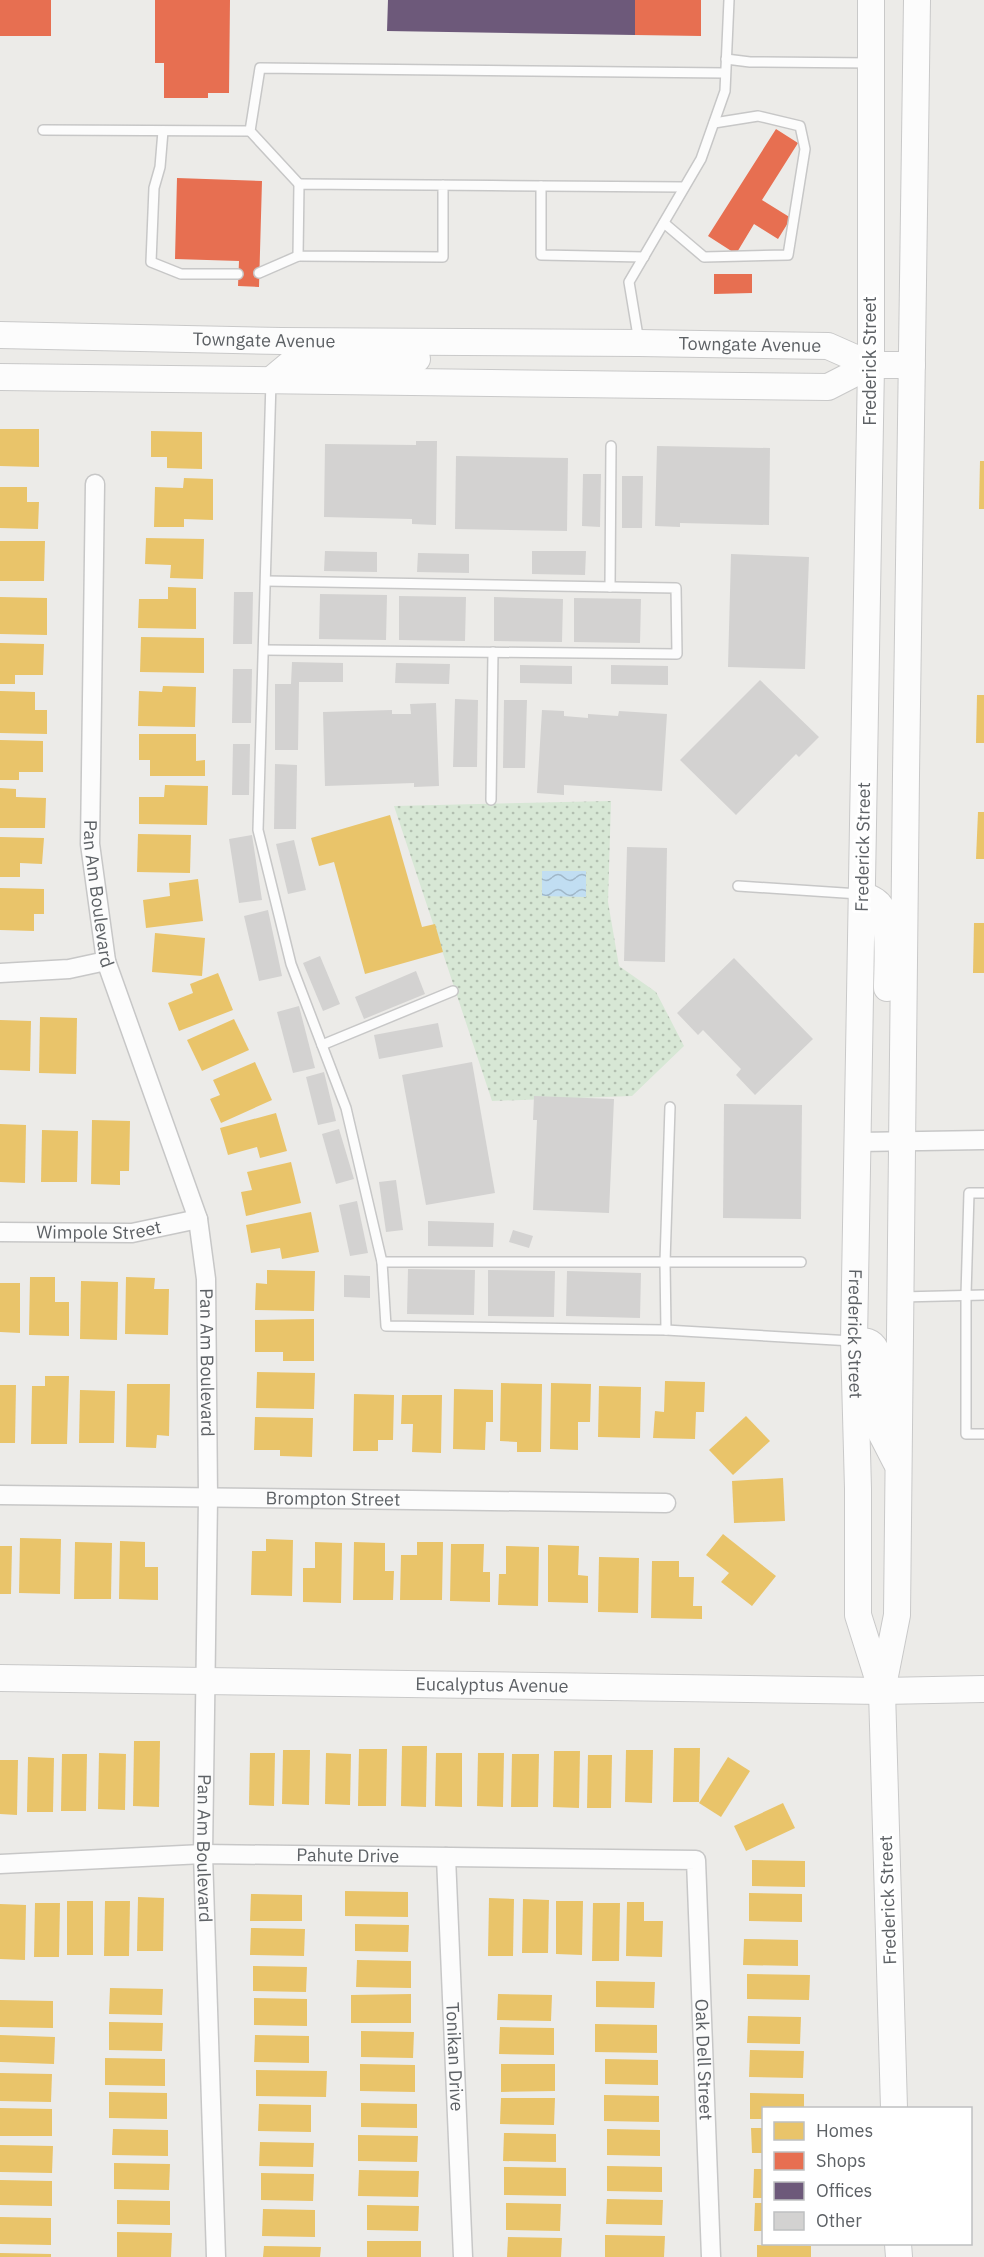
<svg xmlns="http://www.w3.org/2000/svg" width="984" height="2257" font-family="'IBM Plex Sans',sans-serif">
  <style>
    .park { fill: url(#park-dots) }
    .water { fill: url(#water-waves) }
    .homes { fill: #e9c46a }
    .shops { fill: #e76f51 }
    .offices { fill: #6d597a }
    .building { fill: #d3d2d1 }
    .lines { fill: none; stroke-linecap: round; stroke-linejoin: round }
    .lane-casing { stroke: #c7c7c7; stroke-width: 12 }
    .street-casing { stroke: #c7c7c7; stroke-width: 21 }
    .secondary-casing { stroke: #c9c9c9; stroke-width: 28 }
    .lane { stroke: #fcfcfc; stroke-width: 9 }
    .street { stroke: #fcfcfc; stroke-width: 18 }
    .secondary { stroke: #fcfcfc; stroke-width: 26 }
    .labels { text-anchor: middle; stroke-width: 6; stroke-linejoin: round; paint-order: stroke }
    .street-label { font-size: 18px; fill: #5d6165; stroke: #fff }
  </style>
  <defs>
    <pattern id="park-dots" width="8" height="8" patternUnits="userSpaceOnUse" patternTransform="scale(1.5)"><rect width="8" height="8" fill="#d7e7d5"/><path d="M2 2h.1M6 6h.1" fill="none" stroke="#b2bfb0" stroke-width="1.8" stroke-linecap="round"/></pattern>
    <pattern id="water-waves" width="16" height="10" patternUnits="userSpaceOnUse" patternTransform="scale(1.5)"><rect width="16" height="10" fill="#c1def2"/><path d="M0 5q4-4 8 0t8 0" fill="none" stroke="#a0b7c8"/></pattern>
  </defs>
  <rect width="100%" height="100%" fill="#ecebe8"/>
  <path class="park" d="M611,801L608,902L619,966L656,992L684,1046L632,1096L492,1101L394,806Z"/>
  <path class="water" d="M542,871H586V897L542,896Z"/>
  <g class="homes">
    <path d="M0,429H39V467L0,466Z"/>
    <path d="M151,431L202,432V469L167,468V457H151Z"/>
    <path d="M980,461H984V509H979Z"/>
    <path d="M184,478L213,479V520L184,519V527H154L155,487L183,488Z"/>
    <path d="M0,487H27V502H39L38,529L0,528Z"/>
    <path d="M146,538L204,539L203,579L170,578L171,565L145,564Z"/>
    <path d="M0,541H45L44,581H0Z"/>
    <path d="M168,587L196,588V629L138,628L139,599H168Z"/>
    <path d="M0,597L47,598V635L0,634Z"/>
    <path d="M141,637L204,638V673L140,672Z"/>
    <path d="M0,643L44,644L43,675H15V684H0Z"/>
    <path d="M163,686L196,687L195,727L138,726L139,691L162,692Z"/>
    <path d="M0,691L35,692V710H47V734L0,733Z"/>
    <path d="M977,695H984V743H976Z"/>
    <path d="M139,734H196V761L205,760V776H150V760H139Z"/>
    <path d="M0,740L43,741V772H19V780H0Z"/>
    <path d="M165,785L208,786L207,825L139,824V797H164Z"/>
    <path d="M0,788L16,789V797L46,798L45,828H0Z"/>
    <path d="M978,812H984V859H976Z"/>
    <path d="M390,815L422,927L435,924L443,952L365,974L334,862L319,866L311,838Z"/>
    <path d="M138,834L191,835L190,873L137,872Z"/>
    <path d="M0,837L44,838L42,864L20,863V877H0Z"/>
    <path d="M198,879L203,921L146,928L143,900L170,896L169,883Z"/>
    <path d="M0,888L44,889V914H34V931L0,930Z"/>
    <path d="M974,923H984V973H973Z"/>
    <path d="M155,933L205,938L202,976L152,972Z"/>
    <path d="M218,973L233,1010L179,1031L168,1003L193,993L190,984Z"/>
    <path d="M40,1017L77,1018L76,1074L39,1073Z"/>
    <path d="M234,1019L249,1050L202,1071L187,1040Z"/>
    <path d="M0,1020L31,1021L30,1071L0,1070Z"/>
    <path d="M255,1062L272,1100L221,1123L210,1099L220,1095L213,1080Z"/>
    <path d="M276,1113L287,1151L260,1158L257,1147L228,1155L220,1128Z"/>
    <path d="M92,1120L130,1121L129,1171H120V1185L91,1184Z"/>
    <path d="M0,1124L26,1125L25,1183L0,1182Z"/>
    <path d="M42,1130L78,1131L77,1182H41Z"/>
    <path d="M291,1162L301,1203L246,1216L241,1192L252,1190L247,1172Z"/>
    <path d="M311,1212L319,1252L282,1259L280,1248L251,1253L246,1225Z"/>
    <path d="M267,1270L315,1271L314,1311L255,1310L256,1283L267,1284Z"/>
    <path d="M30,1277H55V1302H69V1336L29,1335Z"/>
    <path d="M126,1277L155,1278L154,1289H169L168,1335L125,1334Z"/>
    <path d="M81,1281L118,1282L117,1340L80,1339Z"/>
    <path d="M0,1283H20V1333L0,1332Z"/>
    <path d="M314,1319V1361H283V1352H255V1320Z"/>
    <path d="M257,1372L315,1373L314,1409L256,1408Z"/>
    <path d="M45,1376H69L67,1444H31L32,1386H45Z"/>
    <path d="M665,1381L705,1382L704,1412H696L695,1439L653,1438L655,1411L664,1412Z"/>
    <path d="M501,1383L542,1384L541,1452H517V1442L500,1441Z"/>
    <path d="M551,1383L591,1384L590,1422H578V1450L550,1449Z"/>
    <path d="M127,1384H170L169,1436L157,1435L156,1448L126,1447Z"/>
    <path d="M0,1385H16L15,1443H0Z"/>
    <path d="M599,1386L641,1387L640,1438L598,1437Z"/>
    <path d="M454,1389L493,1390V1422H486L485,1450L453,1449Z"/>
    <path d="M80,1390L115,1391L114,1443H79Z"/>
    <path d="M354,1394L394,1395L393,1440H378V1451H353Z"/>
    <path d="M402,1395H442L441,1453L412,1452L413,1424H401Z"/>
    <path d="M746,1416L770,1441L733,1475L709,1450Z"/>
    <path d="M255,1417L313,1418L312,1457L280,1456V1450H254Z"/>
    <path d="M783,1478L785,1521L734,1523L732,1481Z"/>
    <path d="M723,1534L776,1576L752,1606L721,1582L729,1573L706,1555Z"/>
    <path d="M20,1538L61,1539L60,1594L19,1593Z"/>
    <path d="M266,1539L293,1540L292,1596L251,1595L252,1551H266Z"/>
    <path d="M120,1541L145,1542V1567H158V1600L119,1599Z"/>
    <path d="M75,1542L112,1543L111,1599H74Z"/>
    <path d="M315,1542L342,1543L341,1603L303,1602V1568H315Z"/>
    <path d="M354,1542L385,1543V1571H394L393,1600H353Z"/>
    <path d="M417,1542H443L442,1600H400L401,1555H417Z"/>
    <path d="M451,1544H484L483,1572H490V1602L450,1601Z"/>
    <path d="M548,1545L579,1546L578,1575L588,1576V1603L548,1602Z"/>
    <path d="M0,1546H12L11,1594H0Z"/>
    <path d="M506,1546L539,1547L538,1606L498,1605L499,1574H506Z"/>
    <path d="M599,1557L639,1558L638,1613L598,1612Z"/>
    <path d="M652,1561H679V1577H694L693,1606H702V1619L651,1618Z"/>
    <path d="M134,1741H160L159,1807L133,1806Z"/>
    <path d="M402,1746H427L426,1807L401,1806Z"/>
    <path d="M674,1748H700L699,1802H673Z"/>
    <path d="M359,1749H387L386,1806H358Z"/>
    <path d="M283,1750H310L309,1805L282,1804Z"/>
    <path d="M626,1750H653L652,1803L625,1802Z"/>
    <path d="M554,1751H580L579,1808L553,1807Z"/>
    <path d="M99,1753L126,1754L125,1810L98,1809Z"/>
    <path d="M250,1753H275L274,1806L249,1805Z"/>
    <path d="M326,1753L351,1754L350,1805L325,1804Z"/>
    <path d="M436,1753H462V1807L435,1806Z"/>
    <path d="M478,1753H504L503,1807L477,1806Z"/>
    <path d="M62,1754H87L86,1811H61Z"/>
    <path d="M512,1754H539L538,1807H511Z"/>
    <path d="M588,1755H612L611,1808H587Z"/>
    <path d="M28,1757L54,1758L53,1812H27Z"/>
    <path d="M728,1757L750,1771L721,1817L699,1803Z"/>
    <path d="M0,1760H18L17,1815L0,1814Z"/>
    <path d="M783,1803L795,1828L746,1851L734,1826Z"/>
    <path d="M752,1860L805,1861V1887L752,1886Z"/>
    <path d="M345,1891L408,1892V1917L345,1916Z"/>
    <path d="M749,1893L802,1894V1922L749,1921Z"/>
    <path d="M251,1894L302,1895V1921H250Z"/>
    <path d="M138,1897L164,1898L163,1951H137Z"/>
    <path d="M489,1898L514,1899L513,1956H488Z"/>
    <path d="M523,1899L549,1900L548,1953H522Z"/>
    <rect x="67" y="1901" width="26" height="54"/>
    <path d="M105,1901H130L129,1956H104Z"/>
    <path d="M556,1901H583L582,1955L556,1954Z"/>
    <path d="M627,1902H644V1921H663L662,1957L626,1956Z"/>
    <path d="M35,1903H60L59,1957H34Z"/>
    <path d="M593,1903H620L619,1961H592Z"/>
    <path d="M0,1904L26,1905L25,1960L0,1959Z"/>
    <path d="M355,1924L409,1925L408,1952L355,1951Z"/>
    <path d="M251,1928L305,1929L304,1956L250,1955Z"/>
    <path d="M744,1939L798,1940V1966L743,1965Z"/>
    <path d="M357,1960L411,1961V1988L356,1987Z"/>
    <path d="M253,1966L307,1967L306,1992L253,1991Z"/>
    <path d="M747,1974L810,1975L809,2000L747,1999Z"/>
    <path d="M596,1981L655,1982L654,2008L596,2007Z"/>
    <path d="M110,1988L163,1989L162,2015L109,2014Z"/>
    <path d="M411,1994V2023H351V1995Z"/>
    <path d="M498,1994L552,1995L551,2021L497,2020Z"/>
    <path d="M254,1998L307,1999V2026L254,2025Z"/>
    <path d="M0,2000L53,2001V2028L0,2027Z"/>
    <path d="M748,2016L801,2017L800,2044L747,2043Z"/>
    <path d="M109,2022L163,2023L162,2051L109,2050Z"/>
    <path d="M595,2024L657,2025V2053L595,2052Z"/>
    <path d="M500,2027L554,2028V2055L499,2054Z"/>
    <path d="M361,2031L414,2032L413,2058L361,2057Z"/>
    <path d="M0,2035L55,2037L54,2064L0,2062Z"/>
    <path d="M255,2035L309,2036V2063L254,2062Z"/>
    <path d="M750,2050L804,2051L803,2078L749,2077Z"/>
    <path d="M105,2058L165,2059V2086L105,2085Z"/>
    <path d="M605,2059L658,2060V2085L605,2084Z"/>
    <path d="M360,2064L415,2065V2092L360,2091Z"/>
    <path d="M501,2064H555V2091L501,2092Z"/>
    <path d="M256,2070L327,2071L326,2097L256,2096Z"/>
    <path d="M0,2073L52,2074L51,2102L0,2101Z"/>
    <path d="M109,2092L167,2093V2119L109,2118Z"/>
    <path d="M750,2093L804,2094V2108H764V2119H750Z"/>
    <path d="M604,2095L659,2096V2122L604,2121Z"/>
    <path d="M501,2098H555L554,2125L500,2124Z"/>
    <path d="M361,2103L417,2104V2128L361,2127Z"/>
    <path d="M259,2104L311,2105V2132L258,2131Z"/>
    <path d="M0,2108L52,2109V2136H0Z"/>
    <path d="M751,2128H764V2153H752Z"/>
    <path d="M113,2129L168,2130V2156L112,2155Z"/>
    <path d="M607,2129L660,2130V2156L607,2155Z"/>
    <path d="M504,2133L556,2134V2162L503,2161Z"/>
    <path d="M358,2135L418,2136L417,2162L358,2161Z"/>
    <path d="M260,2142L314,2143L313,2167L259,2166Z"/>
    <path d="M0,2145L53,2146L52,2173L0,2172Z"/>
    <path d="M114,2163L170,2164L169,2190L114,2189Z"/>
    <path d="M607,2166L662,2167V2192L607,2191Z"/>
    <path d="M504,2167L566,2168V2196L504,2195Z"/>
    <path d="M754,2169H764V2198H753Z"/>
    <path d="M359,2170L419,2171L418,2197L358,2196Z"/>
    <path d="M261,2173L314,2174L313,2201L261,2200Z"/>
    <path d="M0,2180L52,2181V2206L0,2205Z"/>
    <path d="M607,2199L663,2200L662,2225L606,2224Z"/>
    <path d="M117,2200L170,2201V2225L117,2224Z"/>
    <path d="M506,2203L561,2204L560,2231L506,2230Z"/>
    <path d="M755,2203H764V2231H754Z"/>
    <path d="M367,2205L419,2206L418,2231L367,2230Z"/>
    <path d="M263,2209L315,2210V2237L262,2236Z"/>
    <path d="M0,2217L51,2218V2245L0,2244Z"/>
    <path d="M117,2232L172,2233L171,2257H117Z"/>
    <path d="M605,2235L665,2236L664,2257H605Z"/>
    <path d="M508,2237L562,2238L561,2257H507Z"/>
    <rect x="367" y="2241" width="54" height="16"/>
    <path d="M757,2245L811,2246V2257H757Z"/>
    <path d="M264,2246L321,2247L320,2257H263Z"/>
    <path d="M0,2253L51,2254V2257H0Z"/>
  </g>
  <g class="shops">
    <rect x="0" y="0" width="51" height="36"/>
    <path d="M155,0H230L229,93H208V98H164V63H155Z"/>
    <path d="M635,0H701V36L635,35Z"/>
    <path d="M776,129L798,143L762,200L791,218L778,239L754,224L736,254L708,236Z"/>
    <path d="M177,178L262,181L259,287L238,286L239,261L175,259Z"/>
    <path d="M714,274H752V293L714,294Z"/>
  </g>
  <path class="offices" d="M388,0H635V35L387,31Z"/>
  <g class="building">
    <path d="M416,441H437L436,525L412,524V519L324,517L325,444L416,445Z"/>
    <path d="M657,446L770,448L769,525L680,523V527L655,526Z"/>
    <path d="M456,456L568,458L567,531L455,529Z"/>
    <path d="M583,474H601L600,527L582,526Z"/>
    <path d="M622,476H643L642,528H622Z"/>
    <path d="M325,551L377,552V572L324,571Z"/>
    <path d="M532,551H586L585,575L532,574Z"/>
    <path d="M418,553L469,554V573L417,572Z"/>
    <path d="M731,554L809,557L805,669L728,667Z"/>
    <path d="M234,592H253L252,644H233Z"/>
    <path d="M320,594L387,595L386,640L319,639Z"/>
    <path d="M399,596L466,597L465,641L399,640Z"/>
    <path d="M494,597L563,599L562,642L494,641Z"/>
    <path d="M574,598L641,599L640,643L574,642Z"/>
    <path d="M292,662L343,663V682H299L298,750H275V684H291Z"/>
    <path d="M396,663L450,664L449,684L395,683Z"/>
    <path d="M520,665L572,666V684L520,683Z"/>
    <path d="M611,665L668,666V685L611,684Z"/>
    <path d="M233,669H252L251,723H232Z"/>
    <path d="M760,680L819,737L799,757L796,754L736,815L680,760Z"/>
    <path d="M455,699L478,700L477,767H453Z"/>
    <path d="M504,700H527L525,768H503Z"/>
    <path d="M436,703L439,786L414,787V783L325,786L323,712L392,710V714H411L410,704Z"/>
    <path d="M542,710L564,711V716L588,718V714L618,716L619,711L667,714L662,791L564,785V795L537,793Z"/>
    <path d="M233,744H250L249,795H232Z"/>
    <path d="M275,764L297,765L296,829H274Z"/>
    <path d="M252,835L262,900L239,903L229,839Z"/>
    <path d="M294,840L306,890L288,894L276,844Z"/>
    <path d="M627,847L667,848L665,962L624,961Z"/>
    <path d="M268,910L282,976L259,981L244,916Z"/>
    <path d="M320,956L340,1004L323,1011L303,963Z"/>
    <path d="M734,958L813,1039L755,1095L736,1075L741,1069L703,1030L698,1035L677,1013Z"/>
    <path d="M416,971L425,994L364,1019L355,997Z"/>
    <path d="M299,1006L315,1068L293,1073L277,1012Z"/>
    <path d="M438,1023L443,1047L379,1059L374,1035Z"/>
    <path d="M472,1062L495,1193L426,1205L402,1075Z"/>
    <path d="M324,1072L336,1121L318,1125L306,1077Z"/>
    <path d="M534,1096L614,1099L609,1213L533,1210L537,1120H533Z"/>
    <path d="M724,1104L802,1105L801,1219L723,1218Z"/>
    <path d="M339,1129L354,1179L336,1184L322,1134Z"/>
    <path d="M396,1180L403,1230L386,1232L379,1182Z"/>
    <path d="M357,1201L368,1253L350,1256L339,1205Z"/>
    <path d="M428,1221L494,1223L493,1247L428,1246Z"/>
    <path d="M513,1230L533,1236L529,1248L509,1242Z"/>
    <path d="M408,1269L475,1270L474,1315L407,1314Z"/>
    <path d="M488,1270L555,1271L554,1317L488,1316Z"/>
    <path d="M567,1271L641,1273L640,1318L566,1316Z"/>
    <path d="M344,1275L370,1276V1298L344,1297Z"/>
  </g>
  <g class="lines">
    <g class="lane-casing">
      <g id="lane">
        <path d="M726,59L750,62L871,63"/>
        <path d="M43,130L250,131"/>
        <path d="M163,131L160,167L154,188L151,262L181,274H238"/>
        <path d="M299,184L250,131L260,68L725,73"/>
        <path d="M443,185V257L298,256L299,184C427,185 556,186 684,187"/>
        <path d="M541,186V255L644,257"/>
        <path d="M664,223L704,257L788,255L805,149L800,126L758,116L714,123"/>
        <path d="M259,273L298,256"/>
        <path d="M639,342L629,282L701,159L725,91L729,0"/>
        <path d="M271,381L258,830L291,964L346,1108L382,1262L386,1326L666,1330L852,1341"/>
        <path d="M610,587L611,446"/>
        <path d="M264,650L677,654L676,588L266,581"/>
        <path d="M491,800L493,652"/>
        <path d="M738,886L859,894"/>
        <path d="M322,1045L453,991"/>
        <path d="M984,1193H969L966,1295V1434H984"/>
        <path d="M382,1262H801"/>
        <path d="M901,1297L984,1295"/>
        <path d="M666,1330L665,1262L670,1107"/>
      </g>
    </g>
    <g class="street-casing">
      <g id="street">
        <path id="s1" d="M95,484L90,844L106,961L198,1219L206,1279L208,1498L203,1854L216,2257"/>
        <path d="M0,973L69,969L106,961"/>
        <path d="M859,1142L984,1140"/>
        <path id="s2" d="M0,1232L132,1233L198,1219"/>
        <path id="s3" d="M0,1495L666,1503"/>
        <path id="s4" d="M446,1857L463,2257"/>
        <path id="s5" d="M0,1864L203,1854L696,1860L711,2257"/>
      </g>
    </g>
    <g class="secondary-casing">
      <g id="secondary">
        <path id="s6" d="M871,0V365L854,1341L858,1489V1615L881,1688"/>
        <path id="s7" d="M0,335L281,341L639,343L828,346L871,365H912"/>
        <path d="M0,377L828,387L871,365"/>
        <path d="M271,380L295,360L417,359"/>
        <path d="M862,894C869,898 877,900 881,907C891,924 887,967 887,988"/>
        <path d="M854,1341C864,1341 871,1340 876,1350L877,1416L879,1429L896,1462"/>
        <path id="s8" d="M0,1678L882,1691L984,1689"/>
        <path d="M894,2108L882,1691L897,1615L906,775L917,0"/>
        <path d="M898,2244L899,2257"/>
      </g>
    </g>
    <use href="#lane" class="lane"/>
    <use href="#street" class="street"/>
    <use href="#secondary" class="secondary"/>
  </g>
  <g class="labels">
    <g class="street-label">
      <text dy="6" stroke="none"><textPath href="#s7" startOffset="264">Towngate Avenue</textPath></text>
      <text dy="6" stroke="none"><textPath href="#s7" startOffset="750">Towngate Avenue</textPath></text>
      <text transform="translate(870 361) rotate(-90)" y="6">Frederick Street</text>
      <text transform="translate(863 847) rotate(-89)" y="6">Frederick Street</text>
      <text dy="6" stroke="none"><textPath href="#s1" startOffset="410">Pan Am Boulevard</textPath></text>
      <text dy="6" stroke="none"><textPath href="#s2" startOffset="99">Wimpole Street</textPath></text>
      <text dy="6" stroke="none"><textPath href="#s6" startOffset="1334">Frederick Street</textPath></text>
      <text dy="6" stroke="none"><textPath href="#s1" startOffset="896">Pan Am Boulevard</textPath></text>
      <text dy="6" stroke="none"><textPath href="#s3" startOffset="333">Brompton Street</textPath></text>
      <text dy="6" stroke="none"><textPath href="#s8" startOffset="492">Eucalyptus Avenue</textPath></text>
      <text dy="6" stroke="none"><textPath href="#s1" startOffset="1382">Pan Am Boulevard</textPath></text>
      <text dy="6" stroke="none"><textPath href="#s5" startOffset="348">Pahute Drive</textPath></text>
      <text transform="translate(888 1900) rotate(-92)" y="6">Frederick Street</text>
      <text dy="6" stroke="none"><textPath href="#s4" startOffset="200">Tonikan Drive</textPath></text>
      <text dy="6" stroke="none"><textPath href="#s5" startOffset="896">Oak Dell Street</textPath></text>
    </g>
  </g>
  <rect x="762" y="2107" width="210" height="138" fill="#ffffff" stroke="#bec0c1" stroke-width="1.5"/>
  <rect x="774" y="2122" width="30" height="18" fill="#e9c46a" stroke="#bec0c1" stroke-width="1.5"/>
  <text x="816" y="2137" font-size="18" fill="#5d6165">Homes</text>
  <rect x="774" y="2152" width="30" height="18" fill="#e76f51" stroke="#bec0c1" stroke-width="1.5"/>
  <text x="816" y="2167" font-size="18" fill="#5d6165">Shops</text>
  <rect x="774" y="2182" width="30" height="18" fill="#6d597a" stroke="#bec0c1" stroke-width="1.5"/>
  <text x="816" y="2197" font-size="18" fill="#5d6165">Offices</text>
  <rect x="774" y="2212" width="30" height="18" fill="#d3d2d1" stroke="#bec0c1" stroke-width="1.5"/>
  <text x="816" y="2227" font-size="18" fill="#5d6165">Other</text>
</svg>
